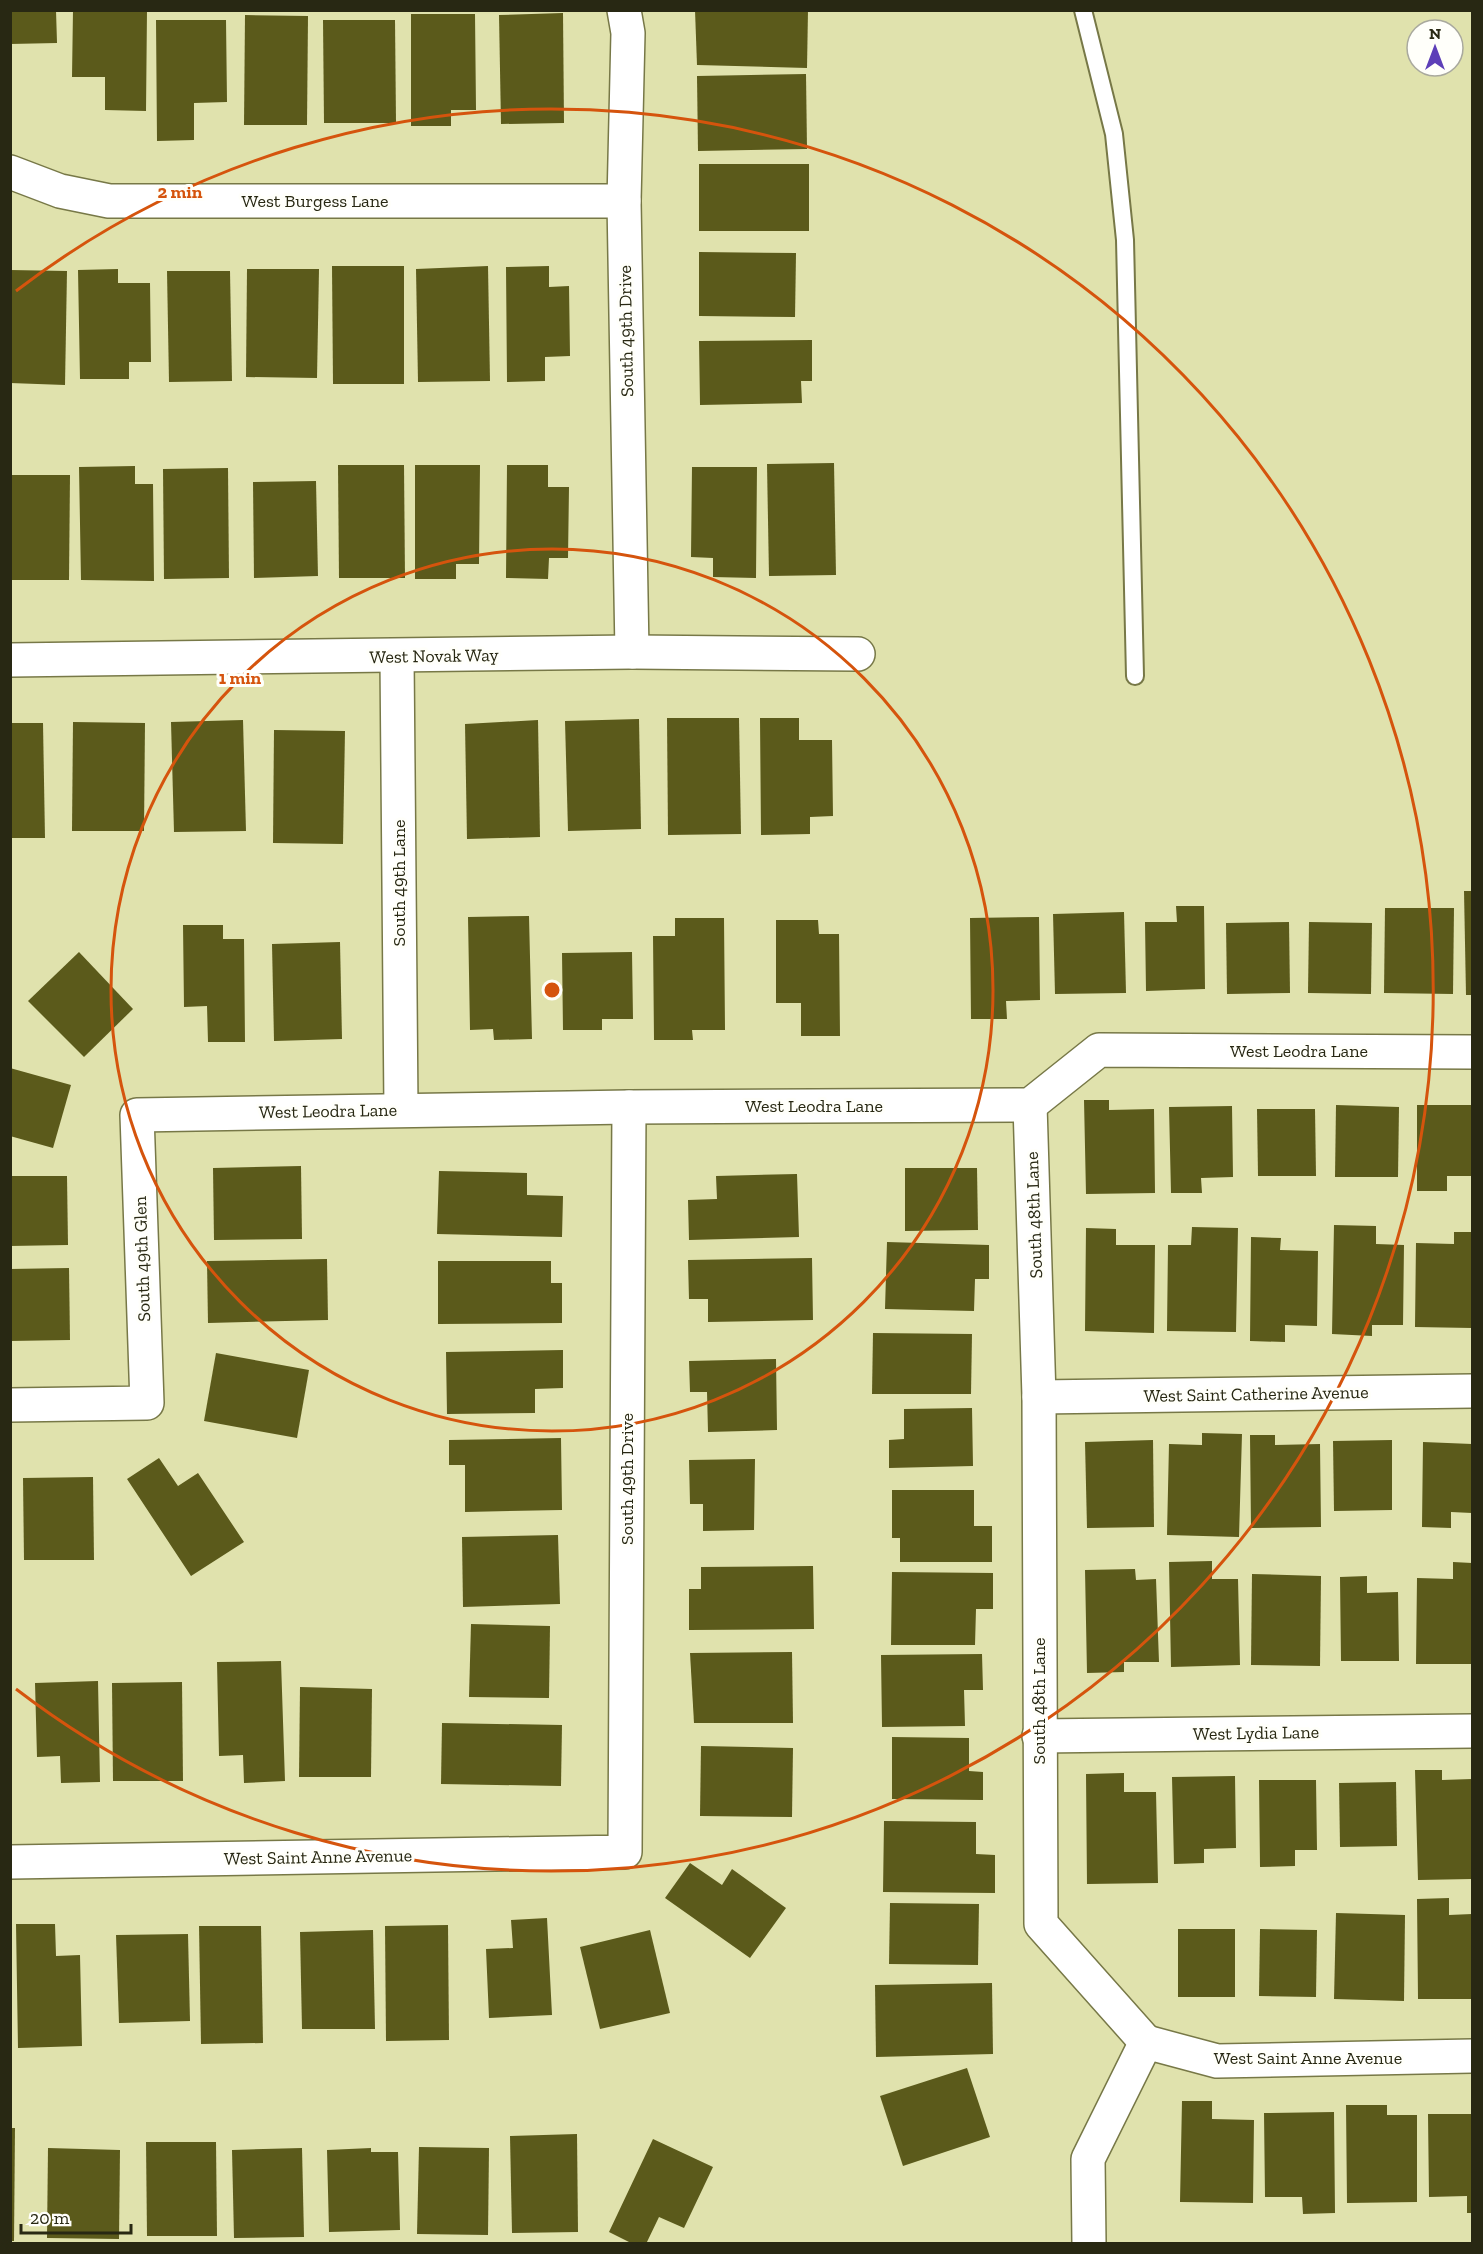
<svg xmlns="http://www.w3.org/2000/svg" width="1483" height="2254" font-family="'Zilla Slab',serif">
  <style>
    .building { fill: #5b5a1b }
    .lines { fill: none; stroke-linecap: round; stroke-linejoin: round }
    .service-casing { stroke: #777847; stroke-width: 20 }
    .minor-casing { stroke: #777847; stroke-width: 36 }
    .service { stroke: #fff; stroke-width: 16 }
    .minor { stroke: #fff; stroke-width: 33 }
    .ring { fill: none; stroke: #d5540d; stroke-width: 3 }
    .labels { text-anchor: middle; stroke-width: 6; stroke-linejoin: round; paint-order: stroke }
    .street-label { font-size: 18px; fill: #282813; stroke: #fffffa }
    .centre { fill: #d5540d; stroke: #fffffa; stroke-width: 3 }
    .ring-label { font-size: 18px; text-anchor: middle; font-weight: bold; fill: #d5540d; stroke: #fffffa; stroke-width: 6; stroke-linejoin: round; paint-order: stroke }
  </style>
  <rect width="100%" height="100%" fill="#e0e2ad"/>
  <g class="building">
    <path d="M10,10H56L57,43L10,44Z"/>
    <path d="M73,10H147L146,111L105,110V77H72Z"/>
    <path d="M695,10H808L807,68L697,65Z"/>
    <path d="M563,13L564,123L501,124L499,15Z"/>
    <path d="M411,14H475L476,110H451V126H411Z"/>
    <path d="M245,15L308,16L307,125H244Z"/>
    <path d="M156,20H226L227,102L194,103V140L157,141Z"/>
    <path d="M323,20H395L396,123H324Z"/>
    <path d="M806,74L807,149L698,151L697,76Z"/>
    <rect x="699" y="164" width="110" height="67"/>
    <path d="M699,252L796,253L795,317L699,316Z"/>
    <path d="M332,266H404V384H333Z"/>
    <path d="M488,266L490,381L418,382L416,269Z"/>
    <path d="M549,266V287L569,286L570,356L545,357V381L507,382L506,267Z"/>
    <path d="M118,269V283H150L151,362H129V379H80L78,270Z"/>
    <path d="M247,269H319L317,378L246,377Z"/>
    <path d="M10,270L67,271L65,385L10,383Z"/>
    <path d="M167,271H230L232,381L169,382Z"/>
    <path d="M812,340V381H801L802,403L700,405L699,341Z"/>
    <path d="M834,463L836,575L769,576L767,464Z"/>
    <path d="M338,465H404L405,578H339Z"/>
    <path d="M415,465H480L479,564H456V579H415Z"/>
    <path d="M507,465H548V487H569L568,558H549L548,579L506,578Z"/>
    <path d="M135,466V484H153L154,581L81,580L79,467Z"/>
    <path d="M692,467H757L756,578L713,577V558L691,557Z"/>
    <path d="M228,468L229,578L164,579L163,469Z"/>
    <path d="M10,475H70L69,580H10Z"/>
    <path d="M316,481L318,576L254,578L253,482Z"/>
    <path d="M667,718H739L741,834L668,835Z"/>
    <path d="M760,718H799V740H832L833,816L810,817V834L761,835Z"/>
    <path d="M639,719L641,829L568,831L565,721Z"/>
    <path d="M243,720L246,831L174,832L171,722Z"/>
    <path d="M538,720L540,837L467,839L465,724Z"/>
    <path d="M73,722L145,723L144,831H72Z"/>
    <path d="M10,723H43L45,838H10Z"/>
    <path d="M274,730L345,731L343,844L273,843Z"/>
    <path d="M1464,891H1472V995H1466Z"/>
    <path d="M1176,906H1204L1205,989L1146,991L1145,922H1177Z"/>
    <path d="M1385,908H1454L1453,994L1384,993Z"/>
    <path d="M1124,912L1126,993L1055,994L1053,914Z"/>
    <path d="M529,916L532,1039L494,1040L493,1029L470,1030L468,917Z"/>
    <path d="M1039,917L1040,1000L1006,1001L1007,1019H971L970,918Z"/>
    <path d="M675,918H724L725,1030H692L693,1040H654L653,936H675Z"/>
    <path d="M776,920H818L819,934H839L840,1036H801V1003H776Z"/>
    <path d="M1289,922L1290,993L1227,994L1226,923Z"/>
    <path d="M1309,922L1372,923L1371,994L1308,993Z"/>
    <path d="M183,925H223V939H244L245,1042H208L207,1006L184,1007Z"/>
    <path d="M340,942L342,1039L274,1041L272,944Z"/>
    <path d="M79,952L133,1009L84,1057L28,1001Z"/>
    <path d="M632,952L633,1019H602V1030H563L562,953Z"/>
    <path d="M10,1068L71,1085L53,1148L10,1136Z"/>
    <path d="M1084,1100H1109V1110L1154,1109L1155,1193L1086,1194Z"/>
    <path d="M1336,1105L1399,1107L1398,1177H1335Z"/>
    <path d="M1417,1105H1472V1176H1447V1191H1417Z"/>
    <path d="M1232,1106L1233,1177L1201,1178L1202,1193H1171L1169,1107Z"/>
    <path d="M1257,1109H1315L1316,1176H1258Z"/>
    <path d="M301,1166L302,1239L214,1240L213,1168Z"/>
    <path d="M905,1168H977L978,1230L905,1231Z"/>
    <path d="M439,1171L527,1173V1195L563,1196L562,1237L437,1234Z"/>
    <path d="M797,1174L799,1237L689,1240L688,1200L717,1199L716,1176Z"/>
    <path d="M10,1176H67L68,1245L10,1246Z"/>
    <path d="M1334,1225L1376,1226V1244L1404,1245L1403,1325H1372V1336L1332,1334Z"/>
    <path d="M1192,1227L1238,1228L1236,1332L1167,1331L1168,1245H1191Z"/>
    <path d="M1086,1228L1116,1229V1245H1155L1154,1333L1085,1331Z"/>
    <path d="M1454,1232H1472V1328L1415,1327L1416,1243L1454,1244Z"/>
    <path d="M1251,1237L1281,1238L1280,1250L1318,1251L1317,1326L1285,1325V1342L1250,1341Z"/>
    <path d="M887,1242L989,1245V1279H975L974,1311L885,1309Z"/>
    <path d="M812,1258L813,1320L708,1322V1299H689L688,1260Z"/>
    <path d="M327,1259L328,1320L208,1323L207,1261Z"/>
    <path d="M438,1261H551V1283H562V1323L438,1324Z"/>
    <path d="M69,1268L70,1340L10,1341V1269Z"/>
    <path d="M873,1333L972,1334L971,1394H872Z"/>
    <path d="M563,1350V1388L535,1389V1413L447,1414L446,1352Z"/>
    <path d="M216,1353L309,1370L297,1438L204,1421Z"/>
    <path d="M776,1359L777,1430L708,1432L707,1392H690L689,1361Z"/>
    <path d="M972,1408L973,1466L889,1468V1440L904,1439V1409Z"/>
    <path d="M1202,1433L1242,1434L1239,1537L1167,1535L1169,1444L1202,1445Z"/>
    <path d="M1250,1435H1275V1445L1320,1444L1321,1527L1251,1528Z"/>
    <path d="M561,1438L562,1510L465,1512V1465H449V1440Z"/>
    <path d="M1153,1440L1154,1527L1087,1528L1085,1442Z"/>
    <path d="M1392,1440V1510L1334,1511L1333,1441Z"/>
    <path d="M1423,1442L1472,1444V1513L1451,1512V1528L1422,1527Z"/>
    <path d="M159,1458L178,1486L198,1473L244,1542L191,1576L127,1479Z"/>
    <path d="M755,1459L754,1530L703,1531V1504H690L689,1460Z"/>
    <path d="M93,1477L94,1560H24L23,1478Z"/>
    <path d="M892,1490H974V1526H992V1562H900V1538H892Z"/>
    <path d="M558,1535L560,1604L463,1607L462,1537Z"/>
    <path d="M1212,1561V1579H1238L1240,1665L1171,1667L1169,1562Z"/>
    <path d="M1453,1562L1472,1563V1664H1416L1417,1578L1453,1579Z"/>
    <path d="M813,1566L814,1629L689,1630V1589H701V1567Z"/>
    <path d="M1135,1569L1136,1580L1156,1579L1159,1662H1124V1672L1087,1673L1085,1570Z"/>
    <path d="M892,1572L993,1573V1609H976L975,1645H891Z"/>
    <path d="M1252,1574L1321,1576L1320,1666L1251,1665Z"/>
    <path d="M1367,1576V1593L1398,1592L1399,1661H1341L1340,1577Z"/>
    <path d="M471,1624L550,1626L549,1698L469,1697Z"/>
    <path d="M792,1652L793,1723H694L690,1653Z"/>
    <path d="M982,1654L983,1690H964L965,1726L882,1727L881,1655Z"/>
    <path d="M281,1661L285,1781L244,1783L243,1755L219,1756L217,1662Z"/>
    <path d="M98,1681L100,1782L61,1783L60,1756L37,1757L35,1683Z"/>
    <path d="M182,1682L183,1781H113L112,1683Z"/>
    <path d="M300,1687L372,1689L371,1777H299Z"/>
    <path d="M442,1723L562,1725L561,1786L441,1784Z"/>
    <path d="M892,1737L969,1738V1771L983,1772V1800L892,1799Z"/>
    <path d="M701,1746L793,1748L792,1817L700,1816Z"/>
    <path d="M1415,1770H1442V1780L1472,1779V1879L1418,1880Z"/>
    <path d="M1124,1773V1792H1156L1158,1883L1087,1884L1086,1774Z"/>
    <path d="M1235,1776L1236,1848L1204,1849V1863L1174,1864L1172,1777Z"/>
    <path d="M1259,1780H1316L1317,1850H1295V1866L1260,1867Z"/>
    <path d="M1396,1782L1397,1846L1340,1847L1339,1783Z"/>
    <path d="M884,1821L976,1822V1854L995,1855V1893L883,1892Z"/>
    <path d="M690,1863L722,1885L732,1869L786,1908L750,1958L665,1898Z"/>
    <path d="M1449,1898V1915L1472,1914V1999H1418L1417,1899Z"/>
    <path d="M890,1903L979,1904L978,1965L889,1964Z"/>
    <path d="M1336,1913L1405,1915L1404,2001L1334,1999Z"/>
    <path d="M547,1918L552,2015L489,2018L486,1949L513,1948L511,1920Z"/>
    <path d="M16,1924H55L56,1956L80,1955L82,2046L18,2048Z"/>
    <path d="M448,1925L449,2040L386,2041L385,1926Z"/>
    <path d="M199,1926H261L263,2043L201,2044Z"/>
    <rect x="1178" y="1929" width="57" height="68"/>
    <path d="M1260,1929L1317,1930L1316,1997L1259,1996Z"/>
    <path d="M373,1930L375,2029H302L300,1932Z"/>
    <path d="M650,1930L670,2013L600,2029L580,1947Z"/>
    <path d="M188,1934L190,2021L119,2023L116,1935Z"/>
    <path d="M992,1983L993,2054L876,2057L875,1985Z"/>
    <path d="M967,2068L990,2137L903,2166L880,2096Z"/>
    <path d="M1182,2101H1212V2119L1254,2120L1253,2203L1180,2202Z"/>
    <path d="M1346,2105H1387V2115H1417V2202L1347,2203Z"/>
    <path d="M1334,2112L1335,2213L1303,2214L1302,2197H1265L1264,2113Z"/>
    <path d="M1428,2114H1472V2213H1467V2196L1429,2197Z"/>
    <path d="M10,2128H15L14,2241H10Z"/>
    <path d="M577,2134L578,2232L512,2233L510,2136Z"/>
    <path d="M653,2139L713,2167L684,2228L659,2217L646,2244H633L609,2232Z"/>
    <path d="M146,2142H216L217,2236H147Z"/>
    <path d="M419,2147L489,2148L488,2235L417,2234Z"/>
    <path d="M48,2148L120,2150L119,2239L47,2238Z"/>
    <path d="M302,2148L304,2237L234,2238L232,2150Z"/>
    <path d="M371,2148V2152H398L400,2230L329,2232L327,2150Z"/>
  </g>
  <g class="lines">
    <g class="service-casing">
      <path id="service" d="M1083,10L1114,134L1125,240L1135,676"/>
    </g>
    <g class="minor-casing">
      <g id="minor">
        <path d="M624,10L628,33L624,201L632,652"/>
        <path d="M10,172L60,191L109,201H624"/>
        <path d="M397,657L401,1109"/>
        <path d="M10,660L632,652L858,654"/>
        <path d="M1030,1105L1039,1397L1041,1924L1146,2042"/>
        <path d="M1039,1397L1472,1391"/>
        <path d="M10,1405L147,1403L137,1115L629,1107L1030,1105L1099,1050L1472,1052"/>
        <path d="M1039,1736L1472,1731"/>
        <path d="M10,1862L625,1852L629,1107"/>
        <path d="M1146,2042L1217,2061L1472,2056"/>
        <path d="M1089,2244L1088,2159L1146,2042"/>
      </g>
    </g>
    <use href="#service" class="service"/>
    <use href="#minor" class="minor"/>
  </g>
  <g class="ring">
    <circle cx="552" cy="990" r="441"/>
    <path d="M16 291A881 881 0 1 1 16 1689"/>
  </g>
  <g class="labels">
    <g class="street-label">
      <text x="315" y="207">West Burgess Lane</text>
      <text transform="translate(626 331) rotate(-91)" y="6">South 49th Drive</text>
      <text transform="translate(434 656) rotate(-1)" y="6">West Novak Way</text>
      <text transform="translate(399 883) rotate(-90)" y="6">South 49th Lane</text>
      <text x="1299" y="1057">West Leodra Lane</text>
      <text x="814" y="1112">West Leodra Lane</text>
      <text transform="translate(328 1111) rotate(-1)" y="6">West Leodra Lane</text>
      <text transform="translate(1034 1215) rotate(-92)" y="6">South 48th Lane</text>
      <text transform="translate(142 1259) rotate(-92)" y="6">South 49th Glen</text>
      <text transform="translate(1256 1394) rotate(-1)" y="6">West Saint Catherine Avenue</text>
      <text transform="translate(627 1479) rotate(-90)" y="6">South 49th Drive</text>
      <text transform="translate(1039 1701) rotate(-90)" y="6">South 48th Lane</text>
      <text transform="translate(1256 1733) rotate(-1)" y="6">West Lydia Lane</text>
      <text transform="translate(318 1857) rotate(-1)" y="6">West Saint Anne Avenue</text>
      <text x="1308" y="2064">West Saint Anne Avenue</text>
    </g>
  </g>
  <circle cx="552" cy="990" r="9" class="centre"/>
  <g class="ring-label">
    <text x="180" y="198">2 min</text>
    <text x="240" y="684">1 min</text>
  </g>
  <rect width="1483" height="2254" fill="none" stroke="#282813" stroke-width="24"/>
  <g transform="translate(1435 48)"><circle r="28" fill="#fffffa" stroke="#a9a99e" stroke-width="1.5"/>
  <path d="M0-4.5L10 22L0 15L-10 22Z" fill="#5d3fb8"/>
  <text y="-9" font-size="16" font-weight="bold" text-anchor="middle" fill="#282813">N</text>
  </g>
  <path d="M21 2224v9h110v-9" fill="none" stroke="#282813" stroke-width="3"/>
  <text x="30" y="2224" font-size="18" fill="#282813" stroke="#fffffa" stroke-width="4.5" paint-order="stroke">20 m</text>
</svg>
